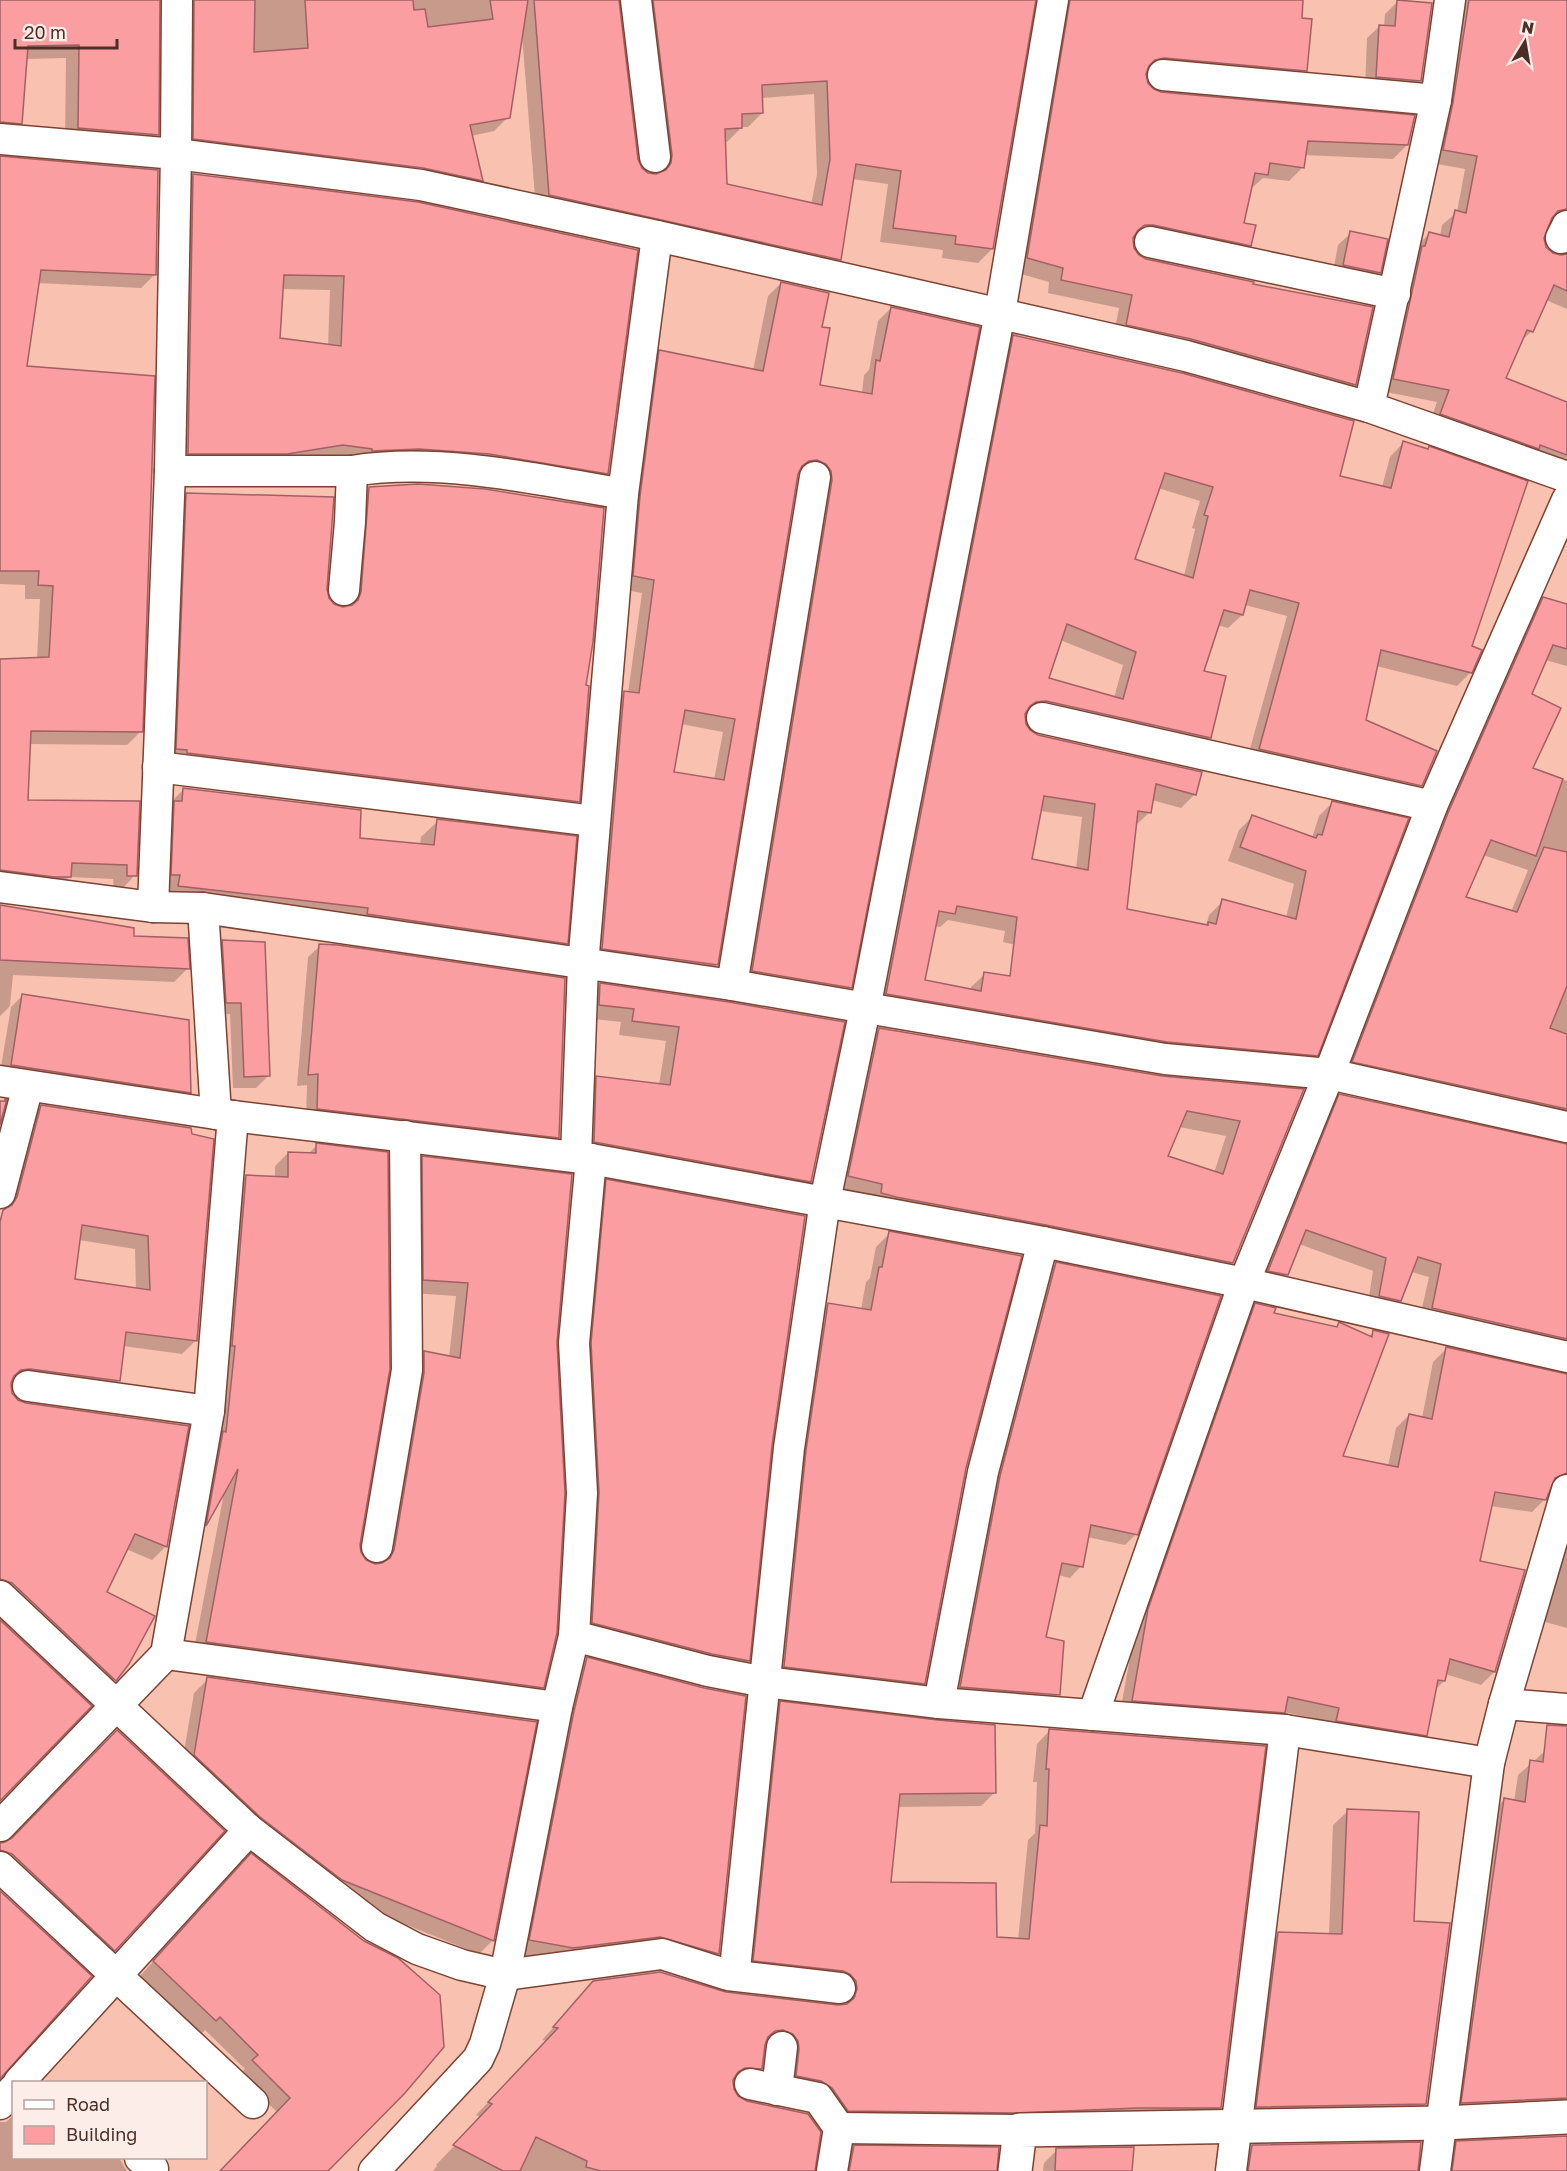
<svg xmlns="http://www.w3.org/2000/svg" width="1567" height="2171" font-family="'Golos Text',sans-serif">
  <style>
    .shadow { fill: #0003; fill-rule: evenodd }
    .building { fill: #fb9ea2; stroke: #a26064; stroke-width: 1.5; fill-rule: evenodd }
    .lines { fill: none; stroke-linecap: round; stroke-linejoin: round }
    .minor-casing { stroke: #7d4231; stroke-width: 33 }
    .tertiary-casing { stroke: #7d4231; stroke-width: 36 }
    .minor { stroke: #fff; stroke-width: 30 }
    .tertiary { stroke: #fff; stroke-width: 33 }
  </style>
  <rect width="100%" height="100%" fill="#f9c1b0"/>
  <g class="shadow">
    <path d="M0,0H158L157,135L144,148L65,142L66,58L25,59L20,123L6,137L0,136Z"/>
    <path d="M173,0H618L636,159L640,169L647,174L658,175L659,170L632,0H1034L992,249L978,263L942,258L943,250L880,242L888,184L852,179L839,259L826,273L536,209L522,35L508,117L494,131L471,136L482,180L468,194L180,152ZM814,94L817,174L811,205L725,185L724,142H727L742,127H748L762,113L761,98ZM416,165L465,175V179L416,168Z"/>
    <path d="M1050,0H1302L1301,19L1305,70L1291,84L1149,71L1144,72L1146,82L1152,90L1161,94L1407,145L1393,159L1304,155L1303,167L1289,181L1263,178L1252,188H1250L1243,224L1250,245L1236,259L1138,238L1132,239V248L1138,256L1146,260L1252,286L1371,308L1355,385L1341,399L1113,338L1119,308L1048,293L1049,282L1014,272Z"/>
    <path d="M1457,0H1567V228L1562,224L1553,221L1548,222L1542,238L1545,248L1553,255L1567,254V309L1546,300L1531,332L1519,343L1504,379L1567,403V458L1556,468L1428,427L1437,402L1381,391L1416,247L1429,234L1440,236L1442,225L1457,212L1465,169L1431,163Z"/>
    <path d="M1397,2L1420,81L1408,93L1365,89L1367,38L1380,26L1384,27L1385,14Z"/>
    <path d="M0,158L155,274L141,288L37,283L25,368L141,731L127,745L29,744L26,801L138,802L135,875L122,889H114L113,879L69,877L56,890L0,885V661L37,659L40,599H25V585L0,584Z"/>
    <path d="M193,175L636,251L607,473L592,488L174,468L179,190ZM281,289L330,290L328,346L278,339Z"/>
    <path d="M1351,233L1379,273L1367,285L1332,277L1338,245Z"/>
    <path d="M781,283L820,328L819,386L862,393L864,375L869,370L878,321L891,308L850,987L837,1000L740,984L803,472L797,473L716,965L703,978L589,961L611,706L624,693H628L642,593L621,589L647,364L660,351L753,371L768,296ZM681,724L723,732L714,780L672,773Z"/>
    <path d="M1014,336L1339,478L1382,487L1390,457L1403,443L1427,450L1429,448L1470,647V673L1457,686L1376,666L1364,721L1421,785L1407,799L1246,763L1287,616L1245,605L1242,615L1228,628L1217,625L1202,672L1209,738L1196,751L1032,714H1024V724L1029,731L1038,736L1200,773L1194,795L1181,808L1152,800L1150,812L1136,825L1126,910L1206,926L1209,915L1223,901L1286,918L1294,884L1228,861L1239,830L1253,816L1312,838L1319,816L1332,803L1316,1055L1303,1068L873,1007L1000,350ZM1158,488L1200,501L1192,528L1195,529L1184,576L1133,560ZM1060,640L1123,665L1114,698L1047,680ZM1040,811L1082,817L1076,869L1030,860ZM948,920L1005,931L1003,942L1130,972L1125,996L985,974L971,987V990L924,981L934,926L940,927Z"/>
    <path d="M369,488L584,687L578,801L564,815L163,762L173,508L187,494L325,589L327,598L333,605L343,609L348,607L355,502Z"/>
    <path d="M1544,598L1567,605V666L1545,660L1530,695L1531,769L1567,781V1129L1340,1074L1435,827L1531,611ZM1483,855L1528,870L1511,912L1464,898Z"/>
    <path d="M184,789L359,840L420,845L421,837L438,821L566,943L549,960L163,902L167,806Z"/>
    <path d="M0,906L132,937L188,968L174,982L13,975L10,1006L0,1016Z"/>
    <path d="M223,941L268,1076L256,1088H233L230,1014L215,1015L211,953Z"/>
    <path d="M320,946L558,1137L546,1149L306,1120L307,1085L297,1086L308,957Z"/>
    <path d="M600,985L729,1004L810,1181L796,1195L580,1156L583,1092L597,1078L659,1085L666,1041L619,1035L621,1022L585,1018L586,999Z"/>
    <path d="M23,995L189,1092L177,1104L0,1073L11,1007Z"/>
    <path d="M879,1029L1162,1077L1302,1090L1232,1262L1217,1277L834,1190L865,1044ZM1179,1127L1226,1136L1214,1173L1166,1157Z"/>
    <path d="M1340,1096L1567,1145V1359L1419,1321L1429,1277L1412,1272L1400,1301L1387,1314L1367,1309L1373,1271L1299,1244L1287,1275L1274,1288L1256,1284L1327,1109Z"/>
    <path d="M41,1106L190,1129L196,1340L182,1354L123,1346L118,1381L104,1394L10,1383L11,1394L166,1546L152,1560L126,1549L105,1592L128,1663L101,1694L0,1599V1218L3,1213L27,1120ZM79,1240L135,1249L136,1290L73,1280Z"/>
    <path d="M317,1145L359,1553L365,1561L374,1566L381,1565L412,1387V1365L425,1352L449,1357L456,1296L411,1293L410,1171L423,1158L555,1342L542,1687L529,1700L193,1655L224,1493L205,1525L195,1535L233,1190L246,1176L275,1178V1166L288,1153L308,1154Z"/>
    <path d="M607,1181L770,1446L748,1661L736,1673L581,1635L580,1356L595,1193Z"/>
    <path d="M890,1233L965,1467L924,1683L910,1697L770,1680L814,1318L828,1304L861,1310L866,1282L870,1278L876,1247Z"/>
    <path d="M1056,1264L1136,1534L1125,1545L1087,1537L1081,1566L1070,1578L1058,1575L1044,1639L1058,1694L1047,1706L949,1698L989,1488L1045,1275Z"/>
    <path d="M1256,1305L1271,1314L1336,1328L1339,1324L1368,1337L1374,1332L1340,1457L1388,1466L1396,1428L1409,1415L1422,1418L1433,1362L1446,1349L1567,1375V1492L1558,1486H1549L1545,1499L1532,1512L1490,1506L1478,1562L1494,1672L1481,1685L1445,1674L1444,1681L1435,1690L1426,1735L1413,1748L1324,1734L1327,1721L1284,1712L1271,1725L1120,1713L1136,1624L1243,1318Z"/>
    <path d="M1567,1524V1628L1538,1620Z"/>
    <path d="M587,1659L718,1953L702,1969L556,1964L515,1955L571,1674Z"/>
    <path d="M208,1679L493,1940L479,1954L327,1893L181,1769L194,1693Z"/>
    <path d="M781,1703L994,1793L981,1806L897,1807L890,1883L995,1939L1018,1940L1028,1840L1035,1833L1037,1782H1033L1037,1744L1050,1730L1220,2107L1207,2120L835,2123L784,2089L770,2042L764,2043L761,2068L748,2081L731,2080L732,2091L814,2171H433L437,2166L436,2165L481,2118L476,2115L547,2041L542,2040L594,1982L844,2006L843,1994L741,1973L768,1716Z"/>
    <path d="M1545,1751L1567,1754V2117L1449,2116L1491,1813L1504,1800L1514,1802L1518,1775Z"/>
    <path d="M1348,1811L1412,1922L1425,2104L1411,2118L1243,2121L1264,1948L1278,1934L1329,1935L1333,1825Z"/>
    <path d="M0,1844H5L114,1950L100,1964L0,1870Z"/>
    <path d="M237,1869L326,2171H222L278,2113L239,2075L245,2069L205,2030L201,2034L140,1976Z"/>
    <path d="M14,2115V2158H119L127,2171H0V2122H6Z"/>
    <path d="M1567,2137V2171H1442L1444,2156L1457,2143Z"/>
    <path d="M1252,2146L1417,2171H1238L1239,2160Z"/>
    <path d="M854,2147L995,2171H839L841,2160Z"/>
    <path d="M1057,2150L1131,2171H1043L1044,2163Z"/>
  </g>
  <g class="building">
    <path d="M0,0H160L159,135L78,128L79,45L28,46L22,124L0,122Z"/>
    <path d="M194,0H255L254,52L308,48L305,0H413L414,10L425,9L428,27L493,19L490,0H528L510,118L470,125L483,181L423,168L193,139Z"/>
    <path d="M534,0H619L638,159L642,168L648,173L656,174L666,170L671,163L672,155L653,0H1036L993,249L955,244L956,236L893,228L901,171L856,164L841,260L549,195ZM827,81L830,159L822,205L727,184L725,129L742,128V114L763,113L762,85Z"/>
    <path d="M1070,0H1303L1302,18L1312,19L1307,71L1164,58L1155,60L1149,66L1146,74L1148,83L1154,89L1161,92L1415,115L1408,145L1308,141L1304,168L1270,163L1268,175L1255,173L1244,223L1256,225L1251,246L1153,225H1145L1138,230L1133,238L1134,248L1139,255L1146,259L1254,282L1253,284L1373,307L1356,385L1191,339L1126,325L1132,295L1061,280L1063,268L1027,258Z"/>
    <path d="M1397,0L1432,3L1421,81L1376,77L1379,25L1395,26Z"/>
    <path d="M1469,0H1567V209L1558,211L1552,218L1544,238L1546,247L1553,253L1561,255L1567,254V291L1554,285L1533,332L1527,330L1506,378L1567,402V455L1540,445L1539,449L1440,414L1449,390L1393,379L1422,246H1425L1429,232L1449,237L1455,210L1466,213L1477,156L1443,150L1453,102Z"/>
    <path d="M0,156L158,170L156,275L41,270L27,366L155,376L143,732L31,731L28,800L140,801L137,876H127V865L72,863L71,877H54L0,870V659L49,657L53,586L38,585L39,571H0Z"/>
    <path d="M193,174L418,202L638,250L608,474L489,454L419,449L372,451V449L343,445L287,454H188ZM284,275L344,276L341,346L280,338Z"/>
    <path d="M1350,231L1388,239L1381,273L1343,265Z"/>
    <path d="M781,282L829,293L822,327L830,328L820,385L872,394L876,360L880,361L891,307L980,327L852,988L752,971L832,480L831,471L826,464L817,460L809,461L802,466L798,474L718,965L602,949L624,691L639,693L654,580L633,576L640,496L659,350L763,371ZM685,710L735,719L724,780L674,772Z"/>
    <path d="M1013,335L1182,373L1354,421L1340,476L1391,488L1403,441L1428,449L1429,446L1528,481L1472,646L1482,650L1472,673L1381,650L1366,720L1437,751L1422,786L1259,749L1299,603L1250,590L1243,615L1224,610L1204,671L1226,676L1211,738L1046,701L1036,702L1030,706L1025,714L1026,724L1030,730L1038,735L1202,772L1196,795L1156,784L1151,813L1138,811L1127,909L1208,925V922L1216,924L1222,899L1296,919L1306,871L1240,847L1252,815L1316,838L1318,834L1322,835L1332,801L1409,818L1318,1056L1167,1042L886,994ZM1165,473L1213,487L1204,515L1208,516L1193,578L1135,559ZM1067,624L1136,652L1123,699L1049,678ZM1044,796L1095,804L1088,870L1032,859ZM957,906L1017,917L1010,976L984,972L981,991L925,980L939,911L955,914Z"/>
    <path d="M418,484L485,489L604,508L593,642L586,685L589,686L580,802L187,753V750L176,749L186,493L334,497L327,589L329,598L334,604L343,607L352,605L358,600L361,592L369,487Z"/>
    <path d="M1543,597L1567,604V649L1553,645L1532,694L1561,708L1533,768L1563,779L1536,856L1491,840L1466,897L1517,912L1544,847L1567,852V986L1550,1028L1567,1034V1109L1352,1062L1448,813Z"/>
    <path d="M183,788L361,810L360,838L434,845L437,819L577,836L568,944L367,914L368,908L178,886L180,875H171L174,801H182Z"/>
    <path d="M0,905L134,928V936L188,938L190,969L0,960Z"/>
    <path d="M222,940L265,942L270,1076L244,1077L241,1003H226Z"/>
    <path d="M319,944L338,945L565,978L559,1138L317,1109L318,1074L308,1075Z"/>
    <path d="M600,983L729,1002L845,1022L811,1182L594,1142L596,1076L670,1085L679,1027L632,1021L634,1009L599,1005Z"/>
    <path d="M22,994L189,1020L191,1093L11,1065Z"/>
    <path d="M879,1028L1162,1076L1304,1089L1233,1263L1046,1225L896,1197L881,1193L882,1184L848,1176ZM1187,1111L1240,1121L1223,1174L1168,1156Z"/>
    <path d="M1339,1094L1567,1144V1339L1432,1308L1441,1264L1418,1257L1401,1301L1379,1296L1386,1258L1306,1230L1288,1275L1268,1271Z"/>
    <path d="M5,1099H7L0,1125V1101H5Z"/>
    <path d="M41,1105L191,1128L192,1134L214,1139L197,1341L126,1332L120,1381L30,1369L21,1370L14,1376L11,1383L12,1393L18,1400L26,1403L189,1426L167,1547L135,1534L107,1592L155,1616L129,1664L116,1681L12,1583L0,1579V1222L3,1210L12,1205L17,1197ZM82,1225L148,1236L150,1290L75,1279Z"/>
    <path d="M316,1143L388,1152L390,1369L360,1545L361,1552L366,1560L375,1564L382,1563L390,1558L394,1550L424,1373V1351L460,1358L468,1283L423,1280L422,1156L572,1174L557,1342L565,1493L557,1633L544,1688L206,1642L238,1469L206,1526L223,1431L226,1432L235,1346H232L246,1175L288,1177V1152L316,1153Z"/>
    <path d="M606,1179L805,1216L772,1446L750,1661L712,1654L592,1623L599,1492L591,1343Z"/>
    <path d="M889,1231L1022,1256L966,1468L925,1684L784,1667L806,1450L828,1303L871,1310L879,1267H882Z"/>
    <path d="M1056,1262L1221,1296L1138,1535L1091,1525L1083,1567L1062,1563L1046,1637L1064,1641L1060,1695L960,1687L1000,1476Z"/>
    <path d="M1255,1303L1276,1308L1274,1313L1337,1327L1339,1322L1341,1323L1372,1337L1373,1330L1389,1334L1343,1456L1398,1467L1409,1414L1432,1419L1446,1347L1567,1374V1473L1555,1478L1546,1500L1495,1492L1480,1561L1525,1570L1495,1672L1450,1659L1445,1681L1438,1680L1427,1736L1336,1721L1339,1708L1288,1697L1285,1713L1132,1701L1148,1609Z"/>
    <path d="M0,1620L92,1706L0,1801Z"/>
    <path d="M587,1657L704,1688L746,1696L719,1954L660,1937L573,1948L529,1940L574,1711Z"/>
    <path d="M207,1677L537,1722L494,1941L342,1880L260,1817L194,1755Z"/>
    <path d="M780,1701L938,1720L995,1725L996,1793L900,1794L891,1882L996,1883L997,1937L1029,1939L1040,1825L1047,1826L1049,1769H1046L1049,1729L1266,1746L1221,2108H1137L1014,2113L848,2111L832,2088L821,2081L796,2076L799,2049L798,2041L793,2034L783,2030L775,2031L768,2037L765,2045L762,2069L745,2068L738,2072L733,2080L734,2089L738,2096L747,2101L808,2114L821,2132L815,2171H601L586,2167L587,2161L536,2137L520,2171H503L453,2145L492,2104L488,2102L558,2028L553,2027L593,1981L660,1972L726,1992L838,2005L847,2004L854,1998L857,1989L856,1981L850,1974L843,1971L753,1961Z"/>
    <path d="M1547,1725L1567,1726V2098L1461,2103L1504,1798L1525,1802L1530,1760L1543,1762Z"/>
    <path d="M117,1730L225,1831L115,1951L12,1854L0,1850V1843L5,1842L12,1838Z"/>
    <path d="M1347,1809L1419,1812L1414,1921L1450,1923L1426,2104L1256,2107L1278,1932L1342,1934Z"/>
    <path d="M251,1853L364,1941L398,1958L440,1995L444,2047L405,2093L328,2171H220L290,2098L252,2060L258,2055L220,2017L216,2021L153,1961Z"/>
    <path d="M0,1891L92,1976L0,2079Z"/>
    <path d="M1567,2136V2171H1452L1456,2141Z"/>
    <path d="M1421,2142L1418,2171H1248L1252,2145Z"/>
    <path d="M854,2145L999,2147L997,2171H849Z"/>
    <path d="M1134,2147L1132,2171H1055L1056,2148Z"/>
  </g>
  <g class="lines">
    <g class="minor-casing">
      <g id="minor">
        <path d="M636,0L655,157"/>
        <path d="M1163,75L1436,100"/>
        <path d="M0,139L176,154L421,185L657,236L1186,356L1369,407L1567,477"/>
        <path d="M1561,238L1567,226"/>
        <path d="M1150,242L1395,294"/>
        <path d="M1369,407L1436,100L1450,0"/>
        <path d="M170,471H352C438,457 537,479 623,494"/>
        <path d="M344,590L350,522L352,471"/>
        <path d="M1042,718L1432,806"/>
        <path d="M158,767L594,821"/>
        <path d="M0,887L153,907L203,908L732,985L1165,1059L1329,1074L1567,1127"/>
        <path d="M153,907L170,471L176,154L177,0"/>
        <path d="M203,908L216,1114"/>
        <path d="M732,985L815,477"/>
        <path d="M0,1081L216,1114L591,1159L1043,1242L1244,1283L1567,1357"/>
        <path d="M576,1157L583,965L623,494L657,236"/>
        <path d="M0,1193L28,1086"/>
        <path d="M28,1386L209,1411"/>
        <path d="M377,1547L407,1370L405,1136"/>
        <path d="M0,1596L249,1830L375,1927L417,1949L462,1965L505,1975L662,1954L728,1975L840,1988"/>
        <path d="M574,1636L708,1671L765,1682L939,1703L1285,1730L1489,1763"/>
        <path d="M166,1654L557,1707"/>
        <path d="M939,1703L983,1472L1043,1242"/>
        <path d="M1504,1704L1567,1709"/>
        <path d="M1093,1715L1244,1283L1329,1074L1432,806L1567,500"/>
        <path d="M0,1826L166,1654L209,1411L233,1116"/>
        <path d="M0,1867L253,2103"/>
        <path d="M733,1975L735,1969L789,1448L825,1201L865,1009L1000,313L1053,0"/>
        <path d="M19,2082L249,1830"/>
        <path d="M750,2084L818,2098L839,2128L832,2171"/>
        <path d="M777,2090L782,2047"/>
        <path d="M0,2104L14,2089"/>
        <path d="M839,2128L1020,2130"/>
        <path d="M140,2158L153,2169"/>
        <path d="M374,2171L478,2059L485,2044L505,1975L557,1707L574,1636L582,1493L574,1343L591,1159"/>
        <path d="M1231,2171L1285,1730"/>
        <path d="M1435,2171L1489,1763L1504,1704L1567,1490"/>
      </g>
    </g>
    <g class="tertiary-casing">
      <path id="tertiary" d="M1015,2171L1020,2130L1442,2123L1567,2117"/>
    </g>
    <use href="#minor" class="minor"/>
    <use href="#tertiary" class="tertiary"/>
  </g>
  <rect x="12" y="2081" width="195" height="78" fill="#fcede8" stroke="#b5a19b" stroke-width="1.5"/>
  <rect x="24" y="2100" width="30" height="9" fill="#ffffff" stroke="#b5a19b" stroke-width="1.5"/>
  <text x="66" y="2111" font-size="18" fill="#4b2f27">Road</text>
  <rect x="24" y="2126" width="30" height="18" fill="#fb9ea2" stroke="#b5a19b" stroke-width="1.5"/>
  <text x="66" y="2141" font-size="18" fill="#4b2f27">Building</text>
  <g transform="translate(1525 42) rotate(11)" stroke="#fcede8" stroke-width="4.5" paint-order="stroke">
  <path d="M0-4.5L10 22L0 15L-10 22Z" fill="#4b2f27"/>
  <text y="-9" font-size="16" font-weight="bold" text-anchor="middle" fill="#4b2f27">N</text>
  </g>
  <path d="M15 39v9h102v-9" fill="none" stroke="#4b2f27" stroke-width="3"/>
  <text x="24" y="39" font-size="18" fill="#4b2f27" stroke="#fcede8" stroke-width="4.5" paint-order="stroke">20 m</text>
</svg>
